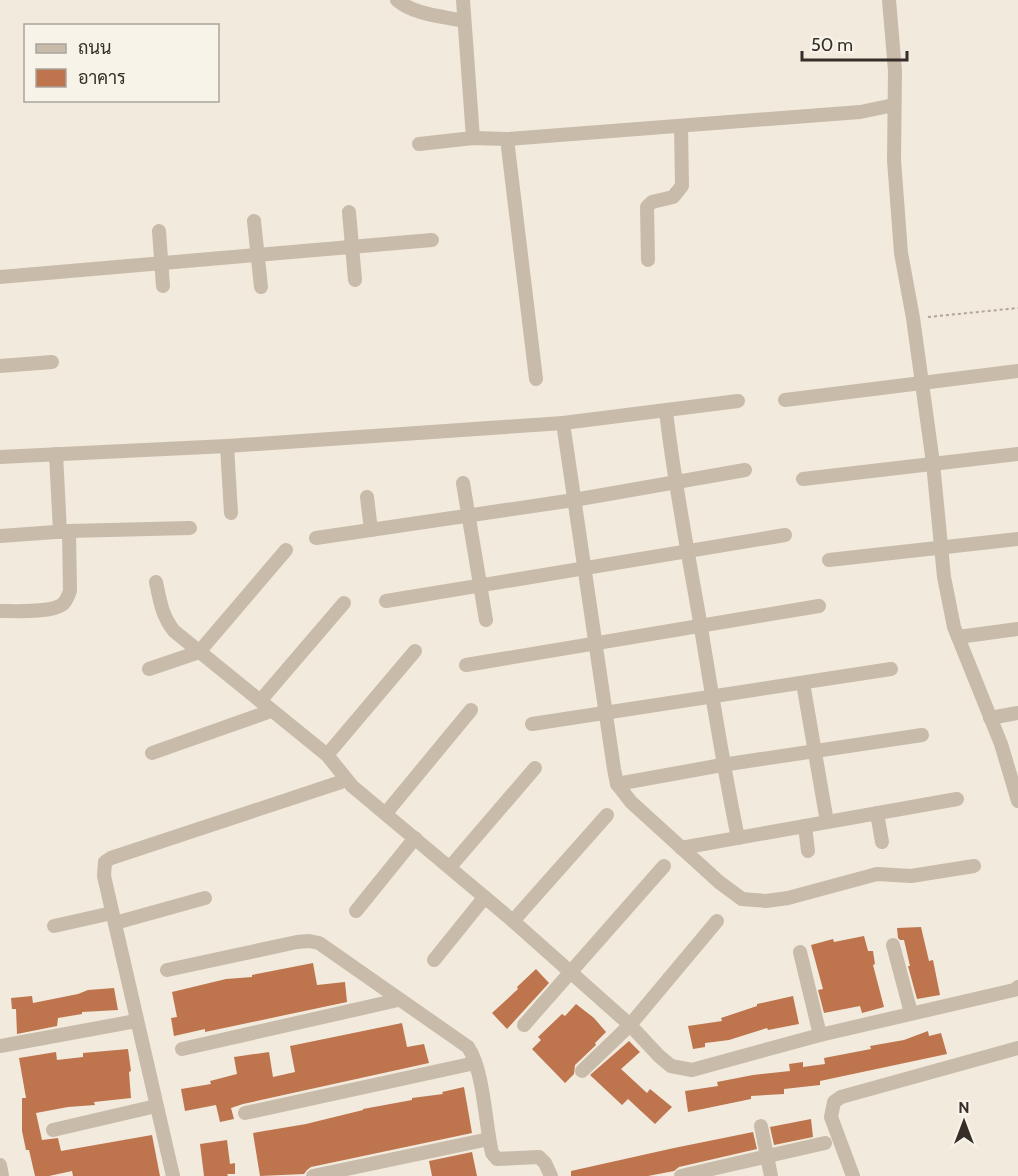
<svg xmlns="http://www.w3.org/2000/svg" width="1018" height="1176" font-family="Cabin,Sarabun,sans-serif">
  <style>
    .building { fill: #be754d }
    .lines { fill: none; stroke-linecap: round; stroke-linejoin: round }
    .path { stroke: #b4a594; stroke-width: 2; stroke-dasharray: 3 3; stroke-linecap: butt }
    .minor { stroke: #c8bbaa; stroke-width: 14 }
  </style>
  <rect width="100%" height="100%" fill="#f1eadd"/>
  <g class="building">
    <path d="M921,927L929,961L933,960L940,995L917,999L908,966H910L904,940H900L898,938L897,928Z"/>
    <path d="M864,936L868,951H873L875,964L873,965L884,1007L862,1013L860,1006L824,1013L818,990L823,989L811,945L833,939L834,942Z"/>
    <path d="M313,963L317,985L345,982L347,1002L205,1032V1029L174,1036L171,1018L177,1017L172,992L226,979L252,977V975Z"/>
    <path d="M536,969L549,983L507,1029L492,1013L518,989L517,987Z"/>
    <path d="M114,988L118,1010L82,1012V1014L58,1018L57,1026L17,1034L16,1009H12L11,998L32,996L33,1003L78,994L88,990Z"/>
    <path d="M793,996L799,1024L768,1030L767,1028L729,1040L705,1043V1047L693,1049L688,1026L722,1021L721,1018L757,1006V1004Z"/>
    <path d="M576,1004L594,1018L606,1032L595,1043L596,1045L575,1065L574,1074L565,1083L532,1049L541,1040L538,1037L562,1014L565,1016Z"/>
    <path d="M402,1023L407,1047L424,1044L429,1063L243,1104L231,1108L234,1119L220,1122L216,1105L185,1111L181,1089L211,1084L210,1081L237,1074L234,1057L269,1052L273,1077L295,1072L290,1046Z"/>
    <path d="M928,1031L929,1036L941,1033L947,1054L820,1081V1085L784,1089V1094L751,1096V1099L688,1112L685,1091L718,1086L717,1082L753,1075L790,1071L789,1064L803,1062V1067L825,1064L824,1058L871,1049L870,1046L904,1040Z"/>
    <path d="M629,1041L640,1052L621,1069L647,1093L650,1089L672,1107L655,1124L628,1099L622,1105L590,1075Z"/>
    <path d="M128,1049L131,1071L129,1072L131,1098L94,1102L95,1105L68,1107L36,1113L42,1140L58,1138L61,1151L152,1135L160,1176H73L72,1171L49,1176H35L29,1150H26L22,1131V1098H26L19,1058L56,1052L57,1060L83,1057V1053Z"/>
    <path d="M464,1087L472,1133L311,1167L307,1170L304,1174L260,1176L253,1133L306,1124L363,1110V1109L412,1100V1098L443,1094L442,1092Z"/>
    <path d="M811,1119L813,1137L774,1145L770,1127Z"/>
    <path d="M753,1132L757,1149L679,1167L674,1171L648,1176H571V1171L674,1148Z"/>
    <path d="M227,1140L230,1164L235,1163V1174H227L228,1176H204L200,1144Z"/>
    <path d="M472,1152L477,1176H432L429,1161Z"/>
  </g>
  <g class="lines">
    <path class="path" d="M928,317L1018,308"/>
    <g class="minor">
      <path d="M397,0C415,15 442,16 464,21"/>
      <path d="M463,0L473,138"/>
      <path d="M889,0L895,71L894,160L901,253L913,318L933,463L944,577L954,627L1001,744L1018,801"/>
      <path d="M507,139L536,379"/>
      <path d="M419,144L473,138L507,139L860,112L894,105"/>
      <path d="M349,212L355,280"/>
      <path d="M254,221L261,287"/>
      <path d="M159,231L163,286"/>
      <path d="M648,260L647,207L652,202L673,197L682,186L681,126"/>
      <path d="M0,277L432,240"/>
      <path d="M0,366L52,362"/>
      <path d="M785,400L1018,371"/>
      <path d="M666,411C674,482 688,552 700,622C712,694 723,766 738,838"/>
      <path d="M563,423L614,769L617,784L631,802L719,882L742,899L766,901L788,898L877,874L911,876L974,866"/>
      <path d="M227,446L231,513"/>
      <path d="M56,454L60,532"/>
      <path d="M0,457L227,446L563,423L738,401"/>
      <path d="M803,479L1018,454"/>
      <path d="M463,483L486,620"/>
      <path d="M367,497L371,530"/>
      <path d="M0,536L69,531L190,528"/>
      <path d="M316,538L574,500L745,470"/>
      <path d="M829,560L1018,539"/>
      <path d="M156,582C160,601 162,616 174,631L327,755L352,786L513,921L630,1025L659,1056L671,1066L692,1070L820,1035L1014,990L1018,987"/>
      <path d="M386,601L785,535"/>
      <path d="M0,611C15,611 52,613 63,604C67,600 68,596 70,591L69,531"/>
      <path d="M958,637L1018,629"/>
      <path d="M466,665L819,606"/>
      <path d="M149,669L199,652L286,550"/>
      <path d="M803,683L827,822"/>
      <path d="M260,701L344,603"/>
      <path d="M990,718L1018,713"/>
      <path d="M532,724L891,669"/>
      <path d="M152,753L271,711"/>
      <path d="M327,755L415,651"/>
      <path d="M617,784L722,765L922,735"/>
      <path d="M386,813L471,710"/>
      <path d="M877,813L882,842"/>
      <path d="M805,826L808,851"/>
      <path d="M681,848L957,799"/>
      <path d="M450,867L535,768"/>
      <path d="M356,911L415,838"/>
      <path d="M513,921L607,815"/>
      <path d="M115,923L205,898"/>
      <path d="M54,926L112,913"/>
      <path d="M893,945L911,1013"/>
      <path d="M800,952L820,1035"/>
      <path d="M434,960L484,898"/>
      <path d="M167,970L297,942L309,941L319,943L468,1047C484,1071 485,1123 492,1153L497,1159L539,1157L545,1163L551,1176"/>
      <path d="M524,1025L664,866"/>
      <path d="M0,1046L136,1021"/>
      <path d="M182,1049L398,1000"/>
      <path d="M582,1071L630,1025L717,921"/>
      <path d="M245,1113L475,1063"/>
      <path d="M761,1126L771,1176"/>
      <path d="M53,1130L156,1106"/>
      <path d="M0,1165L2,1176"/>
      <path d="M173,1176L104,876L105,862L111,858L341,782L345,779"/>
      <path d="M313,1176L489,1139"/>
      <path d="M681,1176L825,1143"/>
      <path d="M853,1176L831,1117L834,1102L841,1097L1018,1048"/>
    </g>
  </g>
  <rect x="24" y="24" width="195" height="78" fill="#f8f3e9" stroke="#aaa49c" stroke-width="1.5"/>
  <rect x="36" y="44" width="30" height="9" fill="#c8bbaa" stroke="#aaa49c" stroke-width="1.5"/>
  <text x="78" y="54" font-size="18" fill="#362e29">ถนน</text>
  <rect x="36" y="69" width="30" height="18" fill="#be754d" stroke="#aaa49c" stroke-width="1.5"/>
  <text x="78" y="84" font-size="18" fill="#362e29">อาคาร</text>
  <g transform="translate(964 1122)" stroke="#f8f3e9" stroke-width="4.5" paint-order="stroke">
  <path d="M0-4.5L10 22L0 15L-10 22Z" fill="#362e29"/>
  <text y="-9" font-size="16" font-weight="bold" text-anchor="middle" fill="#362e29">N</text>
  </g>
  <path d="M802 51v9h105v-9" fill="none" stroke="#362e29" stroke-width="3"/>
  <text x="811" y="51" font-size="18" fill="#362e29" stroke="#f8f3e9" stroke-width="4.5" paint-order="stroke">50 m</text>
</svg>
